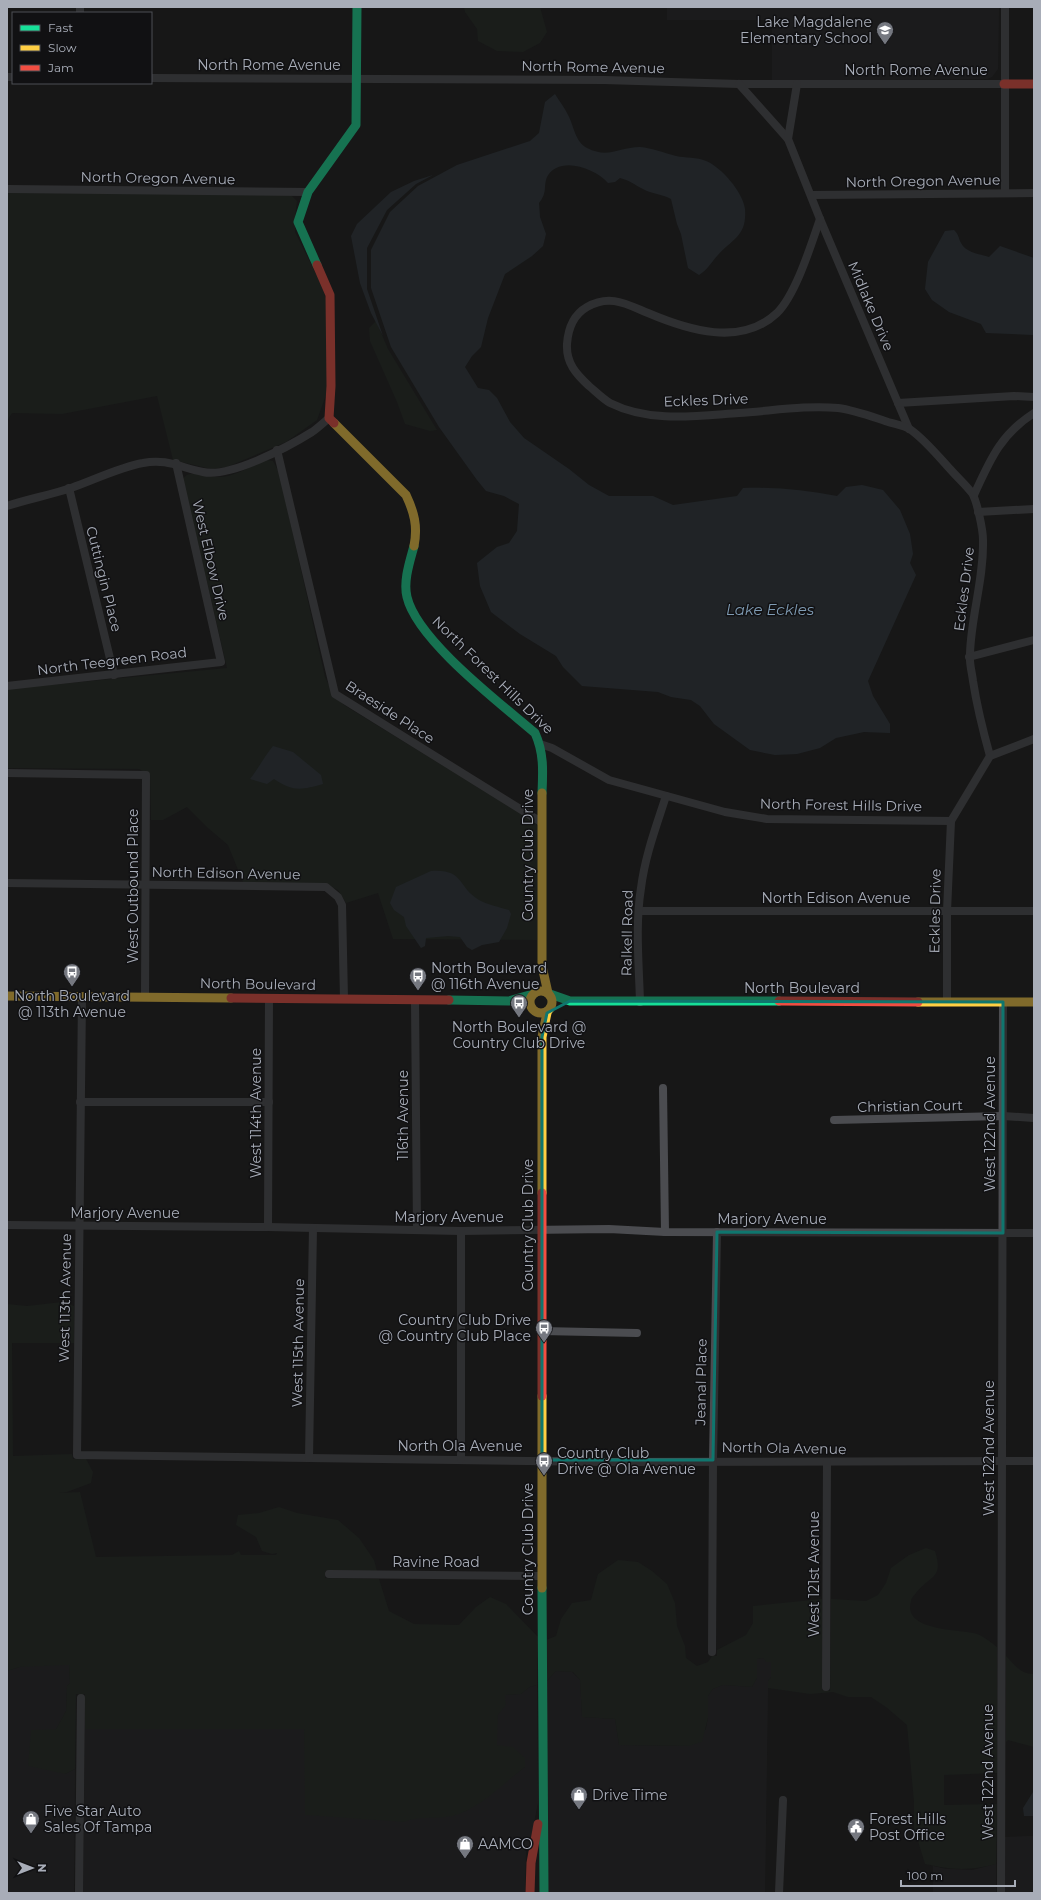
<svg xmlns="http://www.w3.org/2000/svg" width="1041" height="1900" font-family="Montserrat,sans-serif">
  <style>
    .built { fill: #212123 }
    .green { fill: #1d241e }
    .water { fill: #2a3239 }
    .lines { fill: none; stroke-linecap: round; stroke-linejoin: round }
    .street { stroke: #4b4c50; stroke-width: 8 }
    .fast { stroke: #16e098; stroke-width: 9 }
    .slow { stroke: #ffcf43; stroke-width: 9 }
    .jam { stroke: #f24e42; stroke-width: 9 }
    .marked { fill: none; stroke: #0f766e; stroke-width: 3; stroke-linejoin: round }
    .labels { text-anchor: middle; stroke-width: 3; stroke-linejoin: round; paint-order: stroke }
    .poi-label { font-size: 14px; fill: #a8adb8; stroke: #111113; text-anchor: start }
    .street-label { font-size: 14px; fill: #a8adb8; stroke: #111113 }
    .water-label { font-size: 15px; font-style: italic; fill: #7f9bb3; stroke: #111113 }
  </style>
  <rect width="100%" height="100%" fill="#171717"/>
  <g class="built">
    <path d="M667,7H999L998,69L992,77L987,79L772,81V20H667Z"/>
    <path d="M52,1657L69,1665L70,1683L67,1686L66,1711L56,1729L65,1774L75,1769L74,1893H7V1671Z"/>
    <path d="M763,1658L771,1662V1677L768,1681V1688L765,1893H548L546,1682L556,1671L572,1672L580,1680L582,1717L615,1719L619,1745L689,1746L706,1729L708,1718V1696L713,1689L723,1685L752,1687L757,1678V1659Z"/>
    <path d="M537,1685L538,1802L529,1849H526L525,1893H83L85,1729H271L282,1720L306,1729L409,1818L428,1817L466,1811L525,1767L497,1745L481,1737L504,1695L521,1694L530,1687Z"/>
    <path d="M1034,1836V1893H1005V1837Z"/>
    <path d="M996,1864V1893H933V1866L946,1869L973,1870Z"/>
  </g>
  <g class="green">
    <path d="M464,7H540L547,32L540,43L523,52L497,51L478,41L477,29L465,12Z"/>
    <path d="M7,193L290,194L297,201L295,217V232L321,284L326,299L327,392L317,420L286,442L227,467L211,469L173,460L157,396L62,414L12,413L7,421Z"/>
    <path d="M376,321L388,349L437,430L430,431L405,424L397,402L370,341L369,328Z"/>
    <path d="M267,460L273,461L279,472L325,677C330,688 335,696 344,705L535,822L537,826V940L393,939L378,893L346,903L338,890L329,886L243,882L228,845L208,828L187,807L163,820H151L150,775L139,769L7,768V689L227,668L183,479C189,468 210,478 221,477C237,476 252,465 267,460Z"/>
    <path d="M62,1302L74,1306V1343H12L13,1456L72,1454L73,1459H86L93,1472L91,1483L67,1492L59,1493L80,1492L96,1557L232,1555L239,1551L241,1555H276L277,1553L272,1554L262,1551L256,1537L236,1525L238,1515L259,1513L279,1507L297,1513L338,1520L359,1538L374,1560L377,1571H325V1578L379,1579L389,1611L414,1624L459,1625L476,1607L490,1597L506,1604L538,1637L537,1685L530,1687L521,1694L505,1695L506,1705L498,1715L497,1745L513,1747L525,1758V1767C503,1784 480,1809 453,1816C436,1820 420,1815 404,1822L305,1815L304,1729H85V1694H76L75,1769L65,1774L28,1766L31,1730L56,1729L66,1711L67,1686L70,1683L69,1665L20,1667L7,1671V1304L27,1306Z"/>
    <path d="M926,1548L935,1551C944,1579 930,1575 916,1593C914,1596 911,1598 911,1601C902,1632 960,1629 977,1634C983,1636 992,1643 997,1647V1773L944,1775V1805L997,1804L996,1864C968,1871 953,1870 925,1864L914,1828V1802L907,1725L886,1707L871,1697H848L833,1692L810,1694L768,1688V1681L771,1677V1662H766L763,1658L757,1659V1678L752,1687L723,1685L713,1689L708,1696V1718L702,1742L689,1746L619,1745L615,1719L582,1717L580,1680L573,1672L556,1671L546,1682V1640L556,1636L561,1619L572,1603L591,1600L598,1574L618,1560L638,1562L652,1571L667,1584L675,1603L677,1626L685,1646L686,1658L697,1666L708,1662L712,1656H717V1650L746,1635L753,1623V1606L822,1599V1690L830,1691L831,1599L866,1601L878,1595L886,1583L891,1568L909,1555Z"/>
    <path d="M1006,1656C1015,1665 1020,1674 1034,1674V1747L1008,1740L1006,1742Z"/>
  </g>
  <g class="water">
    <path d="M555,94C559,101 565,108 568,115C574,126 575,142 587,148C608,159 620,147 640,147C652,148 664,153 676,156C685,158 697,157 706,161C721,167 743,192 745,209C747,236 733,238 717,256C711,263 707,270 699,275L688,268L681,234L677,224L671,199C662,194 652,194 643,189C635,185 629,180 620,178L615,182L608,183C595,168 559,155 547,177C543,187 548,192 539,203L540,217L546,234L543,246L532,256L505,274L488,318L481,347L472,356L465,367L478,388L489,390L497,398L510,422L524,438L569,469L589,485L609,496H653L673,505L737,496L743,488C775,487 806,490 837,496L846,487L862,485L883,490L900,510L910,534L913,554L910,563L916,575L868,681L873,696L890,724V733L864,732L836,738L820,748L797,754L775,755L750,750L714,724L700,706L691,700L671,697L658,692L582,686L563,667L556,656L520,634L491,612L480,586L477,563L497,547L509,543L517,531L519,504L504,496L486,491L477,480L439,427L391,347L371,288V250L390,212L418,186L457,165L530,141L539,133L545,102Z"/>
    <path d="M433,175L416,184L387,210L367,248V289L383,336L371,313L360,283L351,236L357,224L391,192L414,181Z"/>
    <path d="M954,230C959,235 958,237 961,243C966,253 980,254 989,257L1000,246L1034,258V335L986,333L981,324L949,312L932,300L925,289L928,262L945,231Z"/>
    <path d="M273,746L293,752L321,775L323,784C301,790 294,792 274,779L267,784L250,779C258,769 264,757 273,746Z"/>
    <path d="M431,871C465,869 457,887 479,900C488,905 499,907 509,910L511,914L507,928L499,942L482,945L472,950L467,947L460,937L448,936L426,938L425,946L421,948L406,926L404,917L394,910L390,903L396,887Z"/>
    <path d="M1033,1792L1034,1816H1024L1023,1808Z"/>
  </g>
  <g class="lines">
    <g class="street">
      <path d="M80,7V13"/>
      <path d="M1005,7V193"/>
      <path d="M7,77H13"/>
      <path d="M151,78L604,80L739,84H1004"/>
      <path d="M739,84L788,139L820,219L909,429"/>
      <path d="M788,139L797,84"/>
      <path d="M7,189L308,192"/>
      <path d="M812,195L1034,193"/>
      <path d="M820,219C811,245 796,294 777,313C741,347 688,330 648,313C626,304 610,294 587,307C573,315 568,330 567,344C566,363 576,374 589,386C595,391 603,399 610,403C650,423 696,416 739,413C771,411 806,405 838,408C854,410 870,416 885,421C893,424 904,425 911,430C925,440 938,456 950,469C957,477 965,484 972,493C977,501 983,530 983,540C984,579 971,616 970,654C969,663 972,672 973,681C977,707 983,731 990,756"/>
      <path d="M898,403L1014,396L1034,397"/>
      <path d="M277,450L335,694L541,822"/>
      <path d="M69,488L114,675"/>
      <path d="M974,495C990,460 1000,435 1034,413"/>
      <path d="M7,506C28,499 50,495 71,488C94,480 120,467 143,463C167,458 181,468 203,472C230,478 288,447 312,432C318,428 323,423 329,418"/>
      <path d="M978,512L1034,509"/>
      <path d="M969,657L1034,640"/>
      <path d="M7,686L221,662L176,463"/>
      <path d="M540,744L552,748L609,780L725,812L767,819L951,821L990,756L1034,739"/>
      <path d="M7,773L146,775L145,997"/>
      <path d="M7,883L326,887L338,897L342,905L344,999"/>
      <path d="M639,911H1034"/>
      <path d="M82,997L77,1455L607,1462L1034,1461"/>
      <path d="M415,1000L417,1230"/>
      <path d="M640,1002C639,965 635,925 641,888C645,856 656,827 666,796"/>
      <path d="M947,1002V911L951,821"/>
      <path d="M663,1088L665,1232"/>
      <path d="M80,1102H269"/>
      <path d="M834,1120L1003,1116L1034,1118"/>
      <path d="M7,1225L268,1227L461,1231L609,1229L665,1232L1034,1233"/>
      <path d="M268,1227L269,998"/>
      <path d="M542,1331L637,1333"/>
      <path d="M309,1458L313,1228"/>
      <path d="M461,1459V1231"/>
      <path d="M329,1574L542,1576"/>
      <path d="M712,1652L713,1460L717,1232"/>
      <path d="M826,1687L827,1462"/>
      <path d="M79,1893L81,1698"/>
      <path d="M779,1893L783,1800"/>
      <path d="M1001,1893L1003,1002"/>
    </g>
    <g class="fast">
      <path d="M317,265L298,222L308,192L356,125L357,7"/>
      <path d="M414,546C410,561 403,581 407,597C417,640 500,703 535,733C544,753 543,771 542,793"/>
      <path d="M550,994L570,1001H779"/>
      <path d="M449,1000L509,1001L533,994"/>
      <path d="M542,1588L544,1893"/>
    </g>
    <g class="slow">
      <path d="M334,423L406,495C414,512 418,526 414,546"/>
      <path d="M542,793V966L548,993"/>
      <circle cx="541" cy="1002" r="11"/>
      <path d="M7,996L231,998"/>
      <path d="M918,1002H1034"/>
      <path d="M542,1193V1037L547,1013"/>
      <path d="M542,1396V1588"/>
    </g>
    <g class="jam">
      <path d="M1004,84H1034"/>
      <path d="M317,265L330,295L331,386L329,418L334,423"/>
      <path d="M231,998L449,1000"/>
      <path d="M779,1001L918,1002"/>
      <path d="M542,1193V1396"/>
      <path d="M530,1893L531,1863L538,1824"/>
    </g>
  </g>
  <path d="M0 0H1041V1900H0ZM570,1001L1003,1002V1233L717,1232L713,1460H542V1037L547,1013Z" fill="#171717" fill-opacity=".55" fill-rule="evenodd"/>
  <path class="marked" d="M570,1001L1003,1002V1233L717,1232L713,1460H542V1037L547,1013Z"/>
  <defs>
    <g id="school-pin" transform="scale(0.9)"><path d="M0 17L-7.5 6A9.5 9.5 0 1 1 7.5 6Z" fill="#757880" stroke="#111113"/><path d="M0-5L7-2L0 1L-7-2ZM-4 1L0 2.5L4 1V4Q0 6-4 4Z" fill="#fff"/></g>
    <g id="bus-pin" transform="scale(0.9)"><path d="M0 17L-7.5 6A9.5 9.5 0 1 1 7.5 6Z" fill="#757880" stroke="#111113"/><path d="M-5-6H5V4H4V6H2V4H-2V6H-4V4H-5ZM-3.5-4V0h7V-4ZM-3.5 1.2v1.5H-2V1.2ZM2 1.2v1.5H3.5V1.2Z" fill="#fff"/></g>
    <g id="shop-pin" transform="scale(0.9)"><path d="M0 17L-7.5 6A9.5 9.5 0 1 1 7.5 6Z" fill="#757880" stroke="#111113"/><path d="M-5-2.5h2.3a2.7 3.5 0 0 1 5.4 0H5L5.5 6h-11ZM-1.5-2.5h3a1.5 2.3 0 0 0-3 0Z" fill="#fff"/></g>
    <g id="civic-pin" transform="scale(0.9)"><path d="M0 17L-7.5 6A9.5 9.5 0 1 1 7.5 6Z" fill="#757880" stroke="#111113"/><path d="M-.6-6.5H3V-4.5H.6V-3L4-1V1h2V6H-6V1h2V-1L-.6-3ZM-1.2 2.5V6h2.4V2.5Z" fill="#fff"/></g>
  </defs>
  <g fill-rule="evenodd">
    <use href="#school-pin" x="885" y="30"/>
    <use href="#bus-pin" x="72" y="972"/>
    <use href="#bus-pin" x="418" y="976"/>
    <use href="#bus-pin" x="519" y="1003"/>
    <use href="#bus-pin" x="544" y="1328"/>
    <use href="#bus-pin" x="544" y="1461"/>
    <use href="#shop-pin" x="579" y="1795"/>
    <use href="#shop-pin" x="31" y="1819"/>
    <use href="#civic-pin" x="856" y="1827"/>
    <use href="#shop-pin" x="465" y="1844"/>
  </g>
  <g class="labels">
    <g class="poi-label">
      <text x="872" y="27" text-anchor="end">Lake Magdalene<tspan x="872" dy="16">Elementary School</tspan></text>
      <text x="431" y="973">North Boulevard<tspan x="431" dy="16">@ 116th Avenue</tspan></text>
      <text x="72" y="1001" text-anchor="middle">North Boulevard<tspan x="72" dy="16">@ 113th Avenue</tspan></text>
      <text x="519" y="1032" text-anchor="middle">North Boulevard @<tspan x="519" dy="16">Country Club Drive</tspan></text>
      <text x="531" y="1325" text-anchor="end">Country Club Drive<tspan x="531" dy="16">@ Country Club Place</tspan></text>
      <text x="557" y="1458">Country Club<tspan x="557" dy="16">Drive @ Ola Avenue</tspan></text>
      <text x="592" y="1800">Drive Time</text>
      <text x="44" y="1816">Five Star Auto<tspan x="44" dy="16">Sales Of Tampa</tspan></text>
      <text x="869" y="1824">Forest Hills<tspan x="869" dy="16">Post Office</tspan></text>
      <text x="478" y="1849">AAMCO</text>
    </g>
    <g class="street-label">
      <text x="269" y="70">North Rome Avenue</text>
      <text transform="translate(593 67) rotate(1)" y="5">North Rome Avenue</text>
      <text x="916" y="75">North Rome Avenue</text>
      <text transform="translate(158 178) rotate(1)" y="5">North Oregon Avenue</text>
      <text transform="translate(923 181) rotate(-1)" y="5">North Oregon Avenue</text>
      <text transform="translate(871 306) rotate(67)" y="5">Midlake Drive</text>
      <text transform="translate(706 400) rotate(-2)" y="5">Eckles Drive</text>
      <text transform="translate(211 560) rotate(77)" y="5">West Elbow Drive</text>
      <text transform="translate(104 579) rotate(76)" y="5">Cuttingin Place</text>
      <text transform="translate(964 589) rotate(-83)" y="5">Eckles Drive</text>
      <text transform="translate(112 661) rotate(-7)" y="5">North Teegreen Road</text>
      <text transform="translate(493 675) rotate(44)" y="5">North Forest Hills Drive</text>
      <text transform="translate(390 712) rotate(33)" y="5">Braeside Place</text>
      <text transform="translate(841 805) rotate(1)" y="5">North Forest Hills Drive</text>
      <text transform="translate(528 855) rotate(-90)" y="5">Country Club Drive</text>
      <text transform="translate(226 873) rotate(1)" y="5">North Edison Avenue</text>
      <text transform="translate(133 886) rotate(-90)" y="5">West Outbound Place</text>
      <text x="836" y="903">North Edison Avenue</text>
      <text transform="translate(935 911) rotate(-89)" y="5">Eckles Drive</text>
      <text transform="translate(627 933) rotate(-89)" y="5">Ralkell Road</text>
      <text transform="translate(258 984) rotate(1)" y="5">North Boulevard</text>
      <text x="802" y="993">North Boulevard</text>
      <text transform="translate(910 1106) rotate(-1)" y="5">Christian Court</text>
      <text transform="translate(256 1113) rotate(-90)" y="5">West 114th Avenue</text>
      <text transform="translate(403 1115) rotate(-90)" y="5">116th Avenue</text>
      <text transform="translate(990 1124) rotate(-90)" y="5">West 122nd Avenue</text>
      <text x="125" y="1218">Marjory Avenue</text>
      <text x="449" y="1222">Marjory Avenue</text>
      <text x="772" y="1224">Marjory Avenue</text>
      <text transform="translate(528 1225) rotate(-90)" y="5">Country Club Drive</text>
      <text transform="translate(65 1298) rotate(-89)" y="5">West 113th Avenue</text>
      <text transform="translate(298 1343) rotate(-89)" y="5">West 115th Avenue</text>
      <text transform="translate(701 1382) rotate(-89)" y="5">Jeanal Place</text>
      <text x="460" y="1451">North Ola Avenue</text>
      <text transform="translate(784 1448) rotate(1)" y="5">North Ola Avenue</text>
      <text transform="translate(989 1448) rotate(-90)" y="5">West 122nd Avenue</text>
      <text transform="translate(528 1549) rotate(-90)" y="5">Country Club Drive</text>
      <text x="436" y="1567">Ravine Road</text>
      <text transform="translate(814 1574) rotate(-90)" y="5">West 121st Avenue</text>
      <text transform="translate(988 1772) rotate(-90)" y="5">West 122nd Avenue</text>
    </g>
    <g class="water-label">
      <text x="770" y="615">Lake Eckles</text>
    </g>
  </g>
  <rect width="1041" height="1900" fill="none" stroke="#a8adb8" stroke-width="16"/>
  <rect x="12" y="12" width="140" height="72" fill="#111113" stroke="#4d4f55"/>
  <rect x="20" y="25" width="20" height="6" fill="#16e098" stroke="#4d4f55"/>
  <text x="48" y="32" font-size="12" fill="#a8adb8">Fast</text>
  <rect x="20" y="45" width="20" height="6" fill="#ffcf43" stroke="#4d4f55"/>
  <text x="48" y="52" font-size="12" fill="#a8adb8">Slow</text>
  <rect x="20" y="65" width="20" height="6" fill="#f24e42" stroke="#4d4f55"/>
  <text x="48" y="72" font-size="12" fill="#a8adb8">Jam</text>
  <g transform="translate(32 1868) rotate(90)" stroke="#111113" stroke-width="3" paint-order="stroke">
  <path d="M0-3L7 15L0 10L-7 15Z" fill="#a8adb8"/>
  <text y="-6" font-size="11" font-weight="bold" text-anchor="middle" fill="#a8adb8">N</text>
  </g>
  <path d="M901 1880v6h114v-6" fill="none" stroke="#a8adb8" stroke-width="2"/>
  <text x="907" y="1880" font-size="12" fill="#a8adb8" stroke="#111113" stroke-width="3" paint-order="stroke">100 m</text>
</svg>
